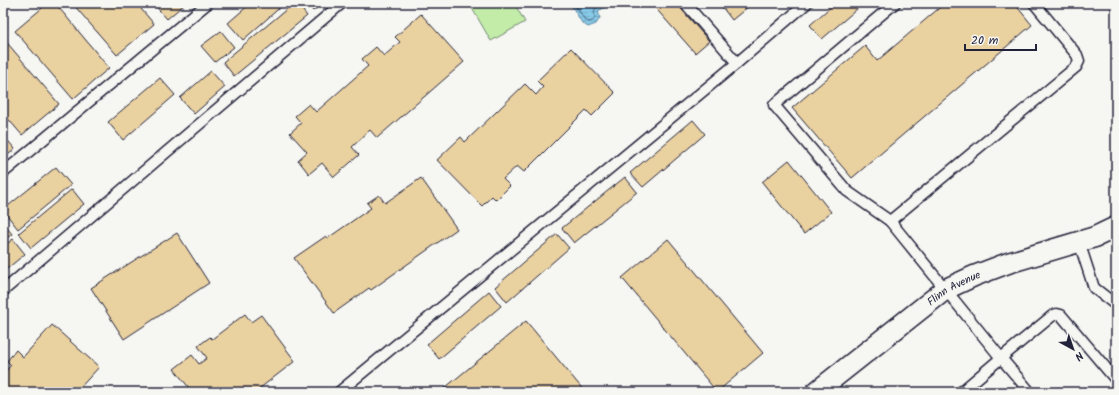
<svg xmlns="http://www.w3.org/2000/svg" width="1119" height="395" font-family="Kalam,sans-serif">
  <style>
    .pitch { fill: #c2eca8; stroke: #728772 }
    .water { fill: url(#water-rules); stroke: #5f87a3 }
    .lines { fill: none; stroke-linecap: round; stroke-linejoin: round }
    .shore { stroke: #4a6580; stroke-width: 1 }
    .building { fill: #ead1a0; stroke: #22223b }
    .service-casing { stroke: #22223b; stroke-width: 13 }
    .minor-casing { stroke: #22223b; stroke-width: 23 }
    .service { stroke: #f6f6f2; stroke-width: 10 }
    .minor { stroke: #f6f6f2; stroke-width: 20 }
    .labels { text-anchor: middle; stroke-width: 3; stroke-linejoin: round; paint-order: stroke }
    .street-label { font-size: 11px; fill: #22223b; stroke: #f6f6f2 }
  </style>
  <defs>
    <pattern id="water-rules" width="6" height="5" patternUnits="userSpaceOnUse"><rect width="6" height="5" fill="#87cae8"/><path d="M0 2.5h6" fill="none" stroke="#74adc8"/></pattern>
  </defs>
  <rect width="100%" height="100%" fill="#f6f6f2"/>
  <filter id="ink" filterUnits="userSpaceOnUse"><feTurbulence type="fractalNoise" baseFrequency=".025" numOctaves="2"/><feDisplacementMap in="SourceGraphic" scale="8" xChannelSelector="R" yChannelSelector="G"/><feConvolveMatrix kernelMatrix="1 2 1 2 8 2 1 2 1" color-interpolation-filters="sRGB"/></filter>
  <g filter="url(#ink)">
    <path class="pitch" d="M469,3H514L525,22L491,41Z"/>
    <path class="water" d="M570,3H613L598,11L600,18L596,24L588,27L582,23Z"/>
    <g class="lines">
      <path class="shore" d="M574,3L585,20L589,22C600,19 591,14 596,8C598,6 603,5 605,3"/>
    </g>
    <g class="building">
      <path d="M48,3H55L109,68L73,99L15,31Z"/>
      <path d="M72,3H136L154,24L117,55Z"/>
      <path d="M153,3H186L167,19Z"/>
      <path d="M251,3H285L243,40L228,23Z"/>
      <path d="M294,3H297L307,16L234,76L223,62Z"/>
      <path d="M306,3H323L313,11Z"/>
      <path d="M651,3H676L709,41L695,53Z"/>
      <path d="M719,3H747L749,6L732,20Z"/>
      <path d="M835,3H864L822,39L810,25Z"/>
      <path d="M945,3H1014L1032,25L852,178L792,108L865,46L877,61Z"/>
      <path d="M421,14L464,62L377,138L370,130L352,147L359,155L334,177L322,163L309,174L298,160L307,152L290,133L301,123L295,116L309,104L316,112L368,66L362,59L376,47L384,56L400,42L395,37Z"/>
      <path d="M221,31L234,47L215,62L201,46Z"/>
      <path d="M3,38L59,104L22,135L3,113Z"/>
      <path d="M571,48L615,93L592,116L586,110L524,172L517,166L503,179L510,186L496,200L492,196L482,206L437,160L461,137L465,142L525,84L536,95L543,87L537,81Z"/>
      <path d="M211,71L225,87L194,114L180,98Z"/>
      <path d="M160,78L175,95L123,140L108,122Z"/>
      <path d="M693,120L705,134L643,187L630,173Z"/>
      <path d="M3,135L15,149L3,159Z"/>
      <path d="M789,160L831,212L804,234L762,182Z"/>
      <path d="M56,167L71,185L18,229L3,210Z"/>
      <path d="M625,177L637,192L574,243L562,228Z"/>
      <path d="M421,178L457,229L371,290L369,288L334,313L294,258L326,236L328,238L371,208L367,203L379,195L385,203Z"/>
      <path d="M72,189L84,204L31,248L19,233Z"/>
      <path d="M3,223L12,234L3,241Z"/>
      <path d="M177,233L209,283L124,339L91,288Z"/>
      <path d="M557,234L569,248L507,302L495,287Z"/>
      <path d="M13,239L25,254L3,272V247Z"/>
      <path d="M668,239L763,353L717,392L622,278Z"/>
      <path d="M489,291L501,306L439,359L427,344Z"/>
      <path d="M245,314L251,322L261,315L295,361L255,392H186L190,389L174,369L192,355L199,364L207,358L198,346L210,337L212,339Z"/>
      <path d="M526,321L585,392H440Z"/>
      <path d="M52,325L99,367L76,392H3V374L11,365L7,361L16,350L23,357Z"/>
    </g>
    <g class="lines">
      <g class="service-casing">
        <g id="service">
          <path d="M685,3L737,63"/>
          <path d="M895,3L774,105L847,191L890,221L1001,358L961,392"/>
          <path d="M3,173L208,3"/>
          <path d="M890,221L1076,67L1079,61L1077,55L1034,3"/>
          <path d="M1079,242L1094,288L1116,305"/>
          <path d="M3,291L342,3"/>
          <path d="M339,392L737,63L807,3"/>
          <path d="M1030,392L1001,358L1052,316L1057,314L1061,315L1116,380"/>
        </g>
      </g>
      <g class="minor-casing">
        <g id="minor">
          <path id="s1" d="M816,392L946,289L974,276L1008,263L1095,237L1116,227"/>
        </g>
      </g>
      <use href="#service" class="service"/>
      <use href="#minor" class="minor"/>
    </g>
  </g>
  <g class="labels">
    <g class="street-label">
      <text dy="4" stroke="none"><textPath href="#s1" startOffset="173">Flinn Avenue</textPath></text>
    </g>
  </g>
  <rect width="1119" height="395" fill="none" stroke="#f6f6f2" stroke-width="16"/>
  <rect x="8" y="8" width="1103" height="379" fill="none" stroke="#22223b" stroke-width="1.5" filter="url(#ink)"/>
  <g transform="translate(1073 349) rotate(140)" stroke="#f6f6f2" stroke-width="3" paint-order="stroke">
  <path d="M0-3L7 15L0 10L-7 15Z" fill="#22223b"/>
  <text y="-6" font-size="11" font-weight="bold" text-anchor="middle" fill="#22223b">N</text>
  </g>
  <path d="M965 44v6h71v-6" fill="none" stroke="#22223b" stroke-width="2"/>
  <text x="971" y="44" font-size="12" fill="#22223b" stroke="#f6f6f2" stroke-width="3" paint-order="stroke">20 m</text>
</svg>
